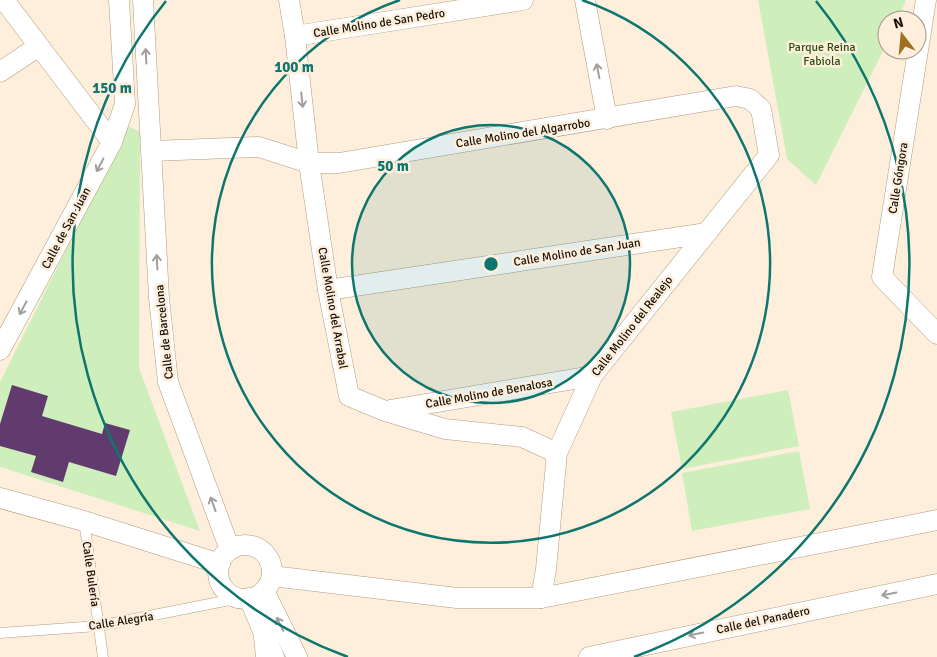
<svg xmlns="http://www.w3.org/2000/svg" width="937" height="657" font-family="Signika,sans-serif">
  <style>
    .green { fill: #ceefbc }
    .building { fill: #613b6d }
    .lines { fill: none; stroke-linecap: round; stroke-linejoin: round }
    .lane-casing { stroke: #b39b7e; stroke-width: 11 }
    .street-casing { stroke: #b39b7e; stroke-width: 21 }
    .lane { stroke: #fff; stroke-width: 10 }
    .street { stroke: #fff; stroke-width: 20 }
    .oneway { stroke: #a29e9b }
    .ring { fill: none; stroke: #0f766e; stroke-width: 2.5 }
    .labels { text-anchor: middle; stroke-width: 5; stroke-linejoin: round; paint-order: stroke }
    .street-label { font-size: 12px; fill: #160d04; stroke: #feefdd }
    .park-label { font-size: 12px; fill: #2c4f11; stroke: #feefdd }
    .centre { fill: #0f766e; stroke: #feefdd; stroke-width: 2.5 }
    .ring-label { font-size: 15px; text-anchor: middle; font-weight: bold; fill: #0f766e; stroke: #feefdd; stroke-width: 5; stroke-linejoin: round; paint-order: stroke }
  </style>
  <rect width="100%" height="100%" fill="#feefdd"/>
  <g class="green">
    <path d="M758,0H906L898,20H887V43L816,185L787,159Z"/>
    <path d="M128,126L140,132L139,368L200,531L0,467V382Z"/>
    <path d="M788,390L799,446L682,469L671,412Z"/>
    <path d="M799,451L810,509L692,531L682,473Z"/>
  </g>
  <path class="building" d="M12,385L48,396L42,416L102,434L105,423L130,430L116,476L69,462L63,482L31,472L36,456L0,446V424Z"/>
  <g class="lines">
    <g class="lane-casing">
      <g id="lane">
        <path d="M84,521L103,657"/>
        <path d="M0,633L98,626L240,598"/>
        <path d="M259,638L261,657"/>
      </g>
    </g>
    <g class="street-casing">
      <g id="street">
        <path d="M4,0L112,142"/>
        <path d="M143,0L159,298L168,382L230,550"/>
        <path d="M289,0L295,36L309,163H339L736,96L750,99L761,109L769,155L592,376L557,453L546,569L541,598"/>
        <path d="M585,0L607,119"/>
        <path d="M926,0L882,277L937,334"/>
        <path d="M295,36L523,0"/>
        <path d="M0,72L39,46"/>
        <path d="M152,151L259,147L309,163L328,290L349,396L385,411L445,429L522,437L557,453"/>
        <path d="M328,290L707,233"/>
        <path d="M0,350L112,142L125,104L119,0"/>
        <path d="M390,410L592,376"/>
        <path d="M0,498L84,521L220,564"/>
        <circle cx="245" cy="572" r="27"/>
        <path d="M272,576L457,598H541L937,520"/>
        <path d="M264,591L297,657"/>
        <path d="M249,598L274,657"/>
        <path d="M589,657L937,584"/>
      </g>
    </g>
    <use href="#lane" class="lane"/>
    <use href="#street" class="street"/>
  </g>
  <defs><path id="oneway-shaft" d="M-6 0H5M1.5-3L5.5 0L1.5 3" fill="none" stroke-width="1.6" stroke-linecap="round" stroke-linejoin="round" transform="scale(1.25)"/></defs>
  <g class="oneway">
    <use href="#oneway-shaft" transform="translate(146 56) rotate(-93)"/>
    <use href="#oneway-shaft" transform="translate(598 71) rotate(-101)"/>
    <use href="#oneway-shaft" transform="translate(302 100) rotate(84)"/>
    <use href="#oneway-shaft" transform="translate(100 165) rotate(118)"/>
    <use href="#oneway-shaft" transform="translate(157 262) rotate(-93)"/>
    <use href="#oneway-shaft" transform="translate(23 308) rotate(118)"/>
    <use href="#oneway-shaft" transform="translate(213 504) rotate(-110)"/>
    <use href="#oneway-shaft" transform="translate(889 594) rotate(168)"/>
    <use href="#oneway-shaft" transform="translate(280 624) rotate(-116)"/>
    <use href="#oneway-shaft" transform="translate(696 634) rotate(168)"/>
  </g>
  <circle cx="491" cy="264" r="139" fill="#0f766e" fill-opacity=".12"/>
  <g class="ring">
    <circle cx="491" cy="264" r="139"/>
    <path d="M582 0A279 279 0 1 1 400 0"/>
    <path d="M348 657A418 418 0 0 1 166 1M816 1A418 418 0 0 1 634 657"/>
  </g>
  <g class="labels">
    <g class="street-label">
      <text transform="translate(379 23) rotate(-9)" y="4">Calle Molino de San Pedro</text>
      <text transform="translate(523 133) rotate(-9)" y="4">Calle Molino del Algarrobo</text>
      <text transform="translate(898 178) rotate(-81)" y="4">Calle Góngora</text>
      <text transform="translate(66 228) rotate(-62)" y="4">Calle de San Juan</text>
      <text transform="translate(577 252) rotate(-9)" y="4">Calle Molino de San Juan</text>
      <text transform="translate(333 308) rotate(80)" y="4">Calle Molino del Arrabal</text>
      <text transform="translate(632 326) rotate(-52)" y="4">Calle Molino del Realejo</text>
      <text transform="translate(164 332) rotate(-96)" y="4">Calle de Barcelona</text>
      <text transform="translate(489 393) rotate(-10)" y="4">Calle Molino de Benalosa</text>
      <text transform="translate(91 574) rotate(82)" y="4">Calle Bulería</text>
      <text transform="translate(763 620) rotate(-12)" y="4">Calle del Panadero</text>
      <text transform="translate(121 621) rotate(-9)" y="4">Calle Alegría</text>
    </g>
    <g class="park-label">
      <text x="822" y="51">Parque Reina<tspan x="822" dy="14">Fabiola</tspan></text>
    </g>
  </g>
  <circle cx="491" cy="264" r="8" class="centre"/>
  <g class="ring-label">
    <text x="294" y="72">100 m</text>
    <text x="112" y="93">150 m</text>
    <text x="393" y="171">50 m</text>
  </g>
  <g transform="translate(902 35) rotate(344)"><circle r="24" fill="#feefdd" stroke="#a19586"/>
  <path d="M0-4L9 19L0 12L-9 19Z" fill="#9f7022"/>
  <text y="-8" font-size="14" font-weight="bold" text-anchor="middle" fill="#160d04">N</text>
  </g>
</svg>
